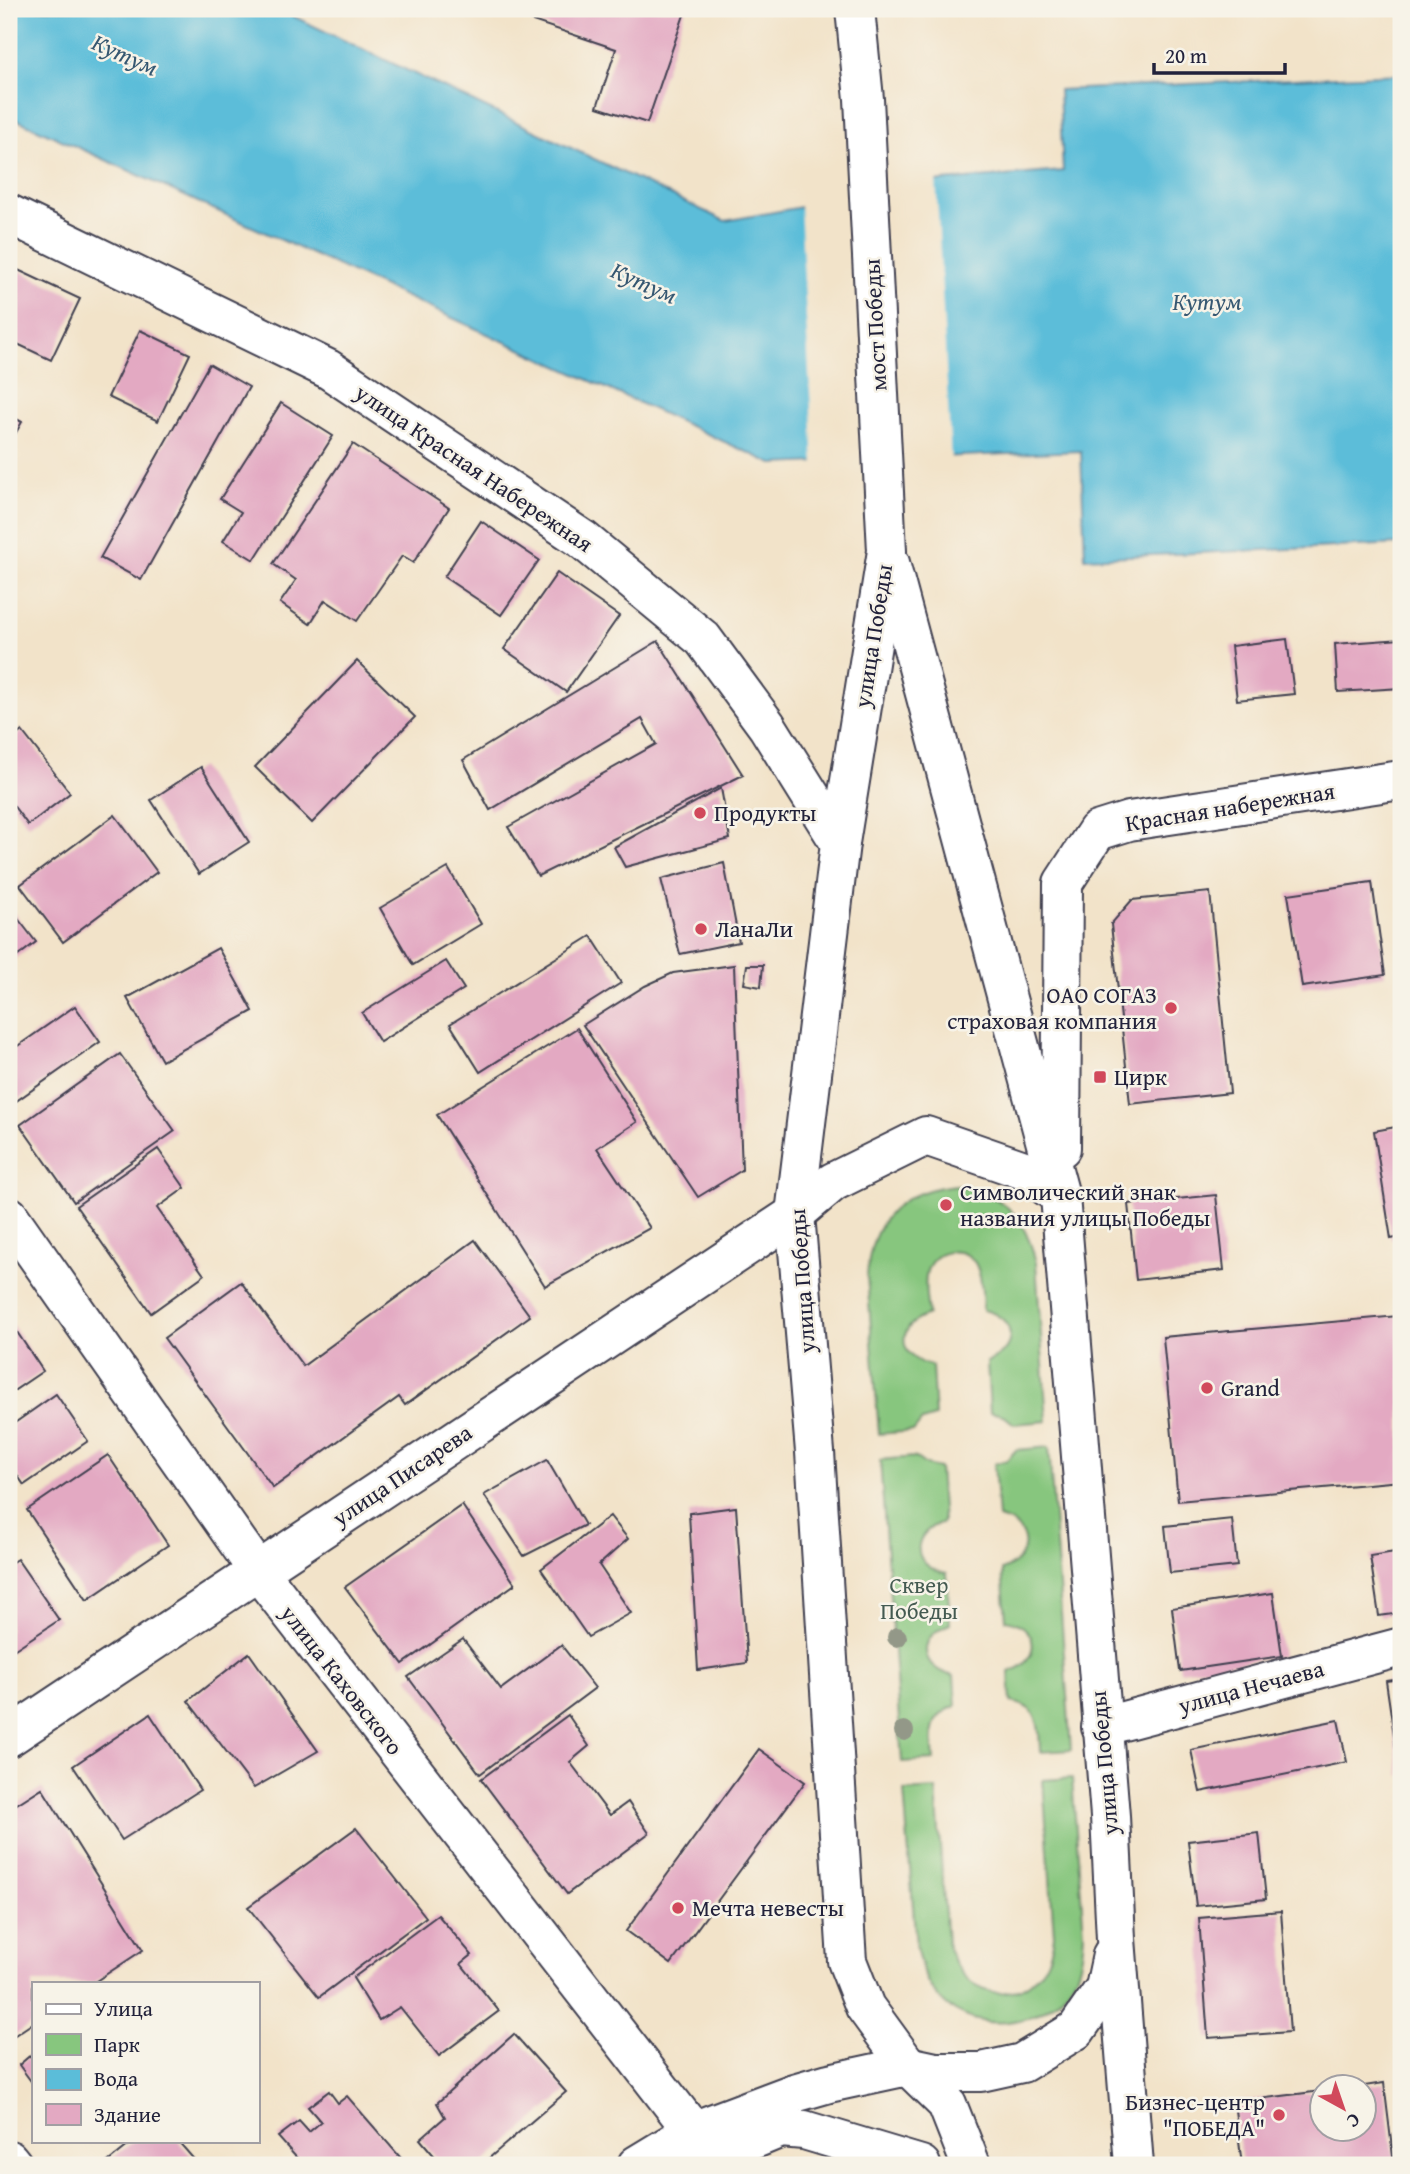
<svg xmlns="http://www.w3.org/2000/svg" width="1410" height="2174" font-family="'Gentium Book Plus',serif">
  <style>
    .green { fill: #87c67e; stroke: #54745c; stroke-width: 2 }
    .water { fill: #5bbdd9; stroke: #3e708a; stroke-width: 2 }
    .pier { fill: #f2e3c9 }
    .building { fill: #e3a9c2 }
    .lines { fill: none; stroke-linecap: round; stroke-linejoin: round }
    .minor-casing { stroke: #413f50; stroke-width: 42 }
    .tertiary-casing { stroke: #413f50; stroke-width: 42 }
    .secondary-casing { stroke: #413f50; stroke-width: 42 }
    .minor { stroke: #fff; stroke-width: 38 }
    .tertiary { stroke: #fff; stroke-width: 38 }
    .secondary { stroke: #fff; stroke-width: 38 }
    .tree { fill: #939888 }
    .poi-dot { fill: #d1495b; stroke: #f7f3e8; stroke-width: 2.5 }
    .labels { text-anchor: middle; stroke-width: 5; stroke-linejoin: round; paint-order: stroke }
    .street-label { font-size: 23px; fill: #22223b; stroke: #f7f3e8 }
    .poi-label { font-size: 23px; fill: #22223b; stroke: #f7f3e8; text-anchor: start }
    .park-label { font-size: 23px; fill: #455b52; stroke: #f7f3e8 }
    .water-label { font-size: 24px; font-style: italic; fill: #365872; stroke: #f7f3e8 }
  </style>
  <rect width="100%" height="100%" fill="#f7f3e8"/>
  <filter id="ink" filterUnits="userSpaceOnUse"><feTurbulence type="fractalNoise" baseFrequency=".0143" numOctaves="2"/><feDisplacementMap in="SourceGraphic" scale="14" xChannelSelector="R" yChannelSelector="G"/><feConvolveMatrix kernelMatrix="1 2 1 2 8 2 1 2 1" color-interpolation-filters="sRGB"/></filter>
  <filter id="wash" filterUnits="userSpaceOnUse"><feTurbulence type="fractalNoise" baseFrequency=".00686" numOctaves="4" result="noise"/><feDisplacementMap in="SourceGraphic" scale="28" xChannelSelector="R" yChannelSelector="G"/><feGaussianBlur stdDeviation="1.57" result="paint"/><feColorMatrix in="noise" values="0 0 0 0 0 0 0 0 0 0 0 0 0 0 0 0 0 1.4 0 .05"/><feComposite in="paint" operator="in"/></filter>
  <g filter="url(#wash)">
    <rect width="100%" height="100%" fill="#f2e3c9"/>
    <g class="green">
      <path d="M957,1185C1005,1195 1025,1216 1036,1263L1047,1421L1014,1424L1003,1415L990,1412L987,1362C1019,1350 1017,1317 983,1310C982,1297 983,1280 977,1267C968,1244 933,1248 927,1271C923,1284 927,1301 928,1315C894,1326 898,1359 932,1366L935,1417L922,1421L914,1431L879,1434L867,1276C871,1218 900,1190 957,1185Z"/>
      <path d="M1049,1447L1071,1750L1040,1752C1039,1726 1041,1707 1011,1702L1009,1672C1042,1661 1040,1626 1006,1620L1002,1570C1034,1558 1031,1525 998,1518L994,1464L1007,1460L1016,1450Z"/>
      <path d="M915,1457L926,1465L939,1468L943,1522C909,1533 911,1568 947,1573L950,1624C916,1636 919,1669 954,1676L956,1706C927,1717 932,1734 934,1760L902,1762L880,1460Z"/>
      <path d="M1072,1778L1084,1933C1083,1949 1082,1965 1074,1980C1045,2031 968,2038 933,1991C923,1977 919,1961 916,1945L904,1791L936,1789L947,1943C965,2014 1047,2006 1054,1935L1043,1780Z"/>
    </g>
    <path class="water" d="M9,9H278L725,221L942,181L1063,171L1059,90L1401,74V544L1085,558L1081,451L773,464L9,116Z"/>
    <path class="pier" d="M936,178L951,461L814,466L800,204Z"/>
    <g id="blocks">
      <g class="building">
        <path d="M497,9H686L647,123L597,107L616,49Z"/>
        <path d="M18,270L80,299L51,360L9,340V290Z"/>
        <path d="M140,330L190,354L158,421L108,397Z"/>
        <path d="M209,364L249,387L141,580L100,558Z"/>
        <path d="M281,403L333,436L254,560L223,541L241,512L220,499Z"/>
        <path d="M9,415L22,422L9,445Z"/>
        <path d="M353,444L449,508L413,563L402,556L357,621L325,600L310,624L280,603L296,580L273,564Z"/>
        <path d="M481,521L539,560L501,615L444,577Z"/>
        <path d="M557,573L619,616L566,692L504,649Z"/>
        <path d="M1287,639L1294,694L1237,700L1231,646Z"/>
        <path d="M1401,639V688L1338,692L1335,644Z"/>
        <path d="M658,641L743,775L538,876L508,827L656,744L642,719L490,810L463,760Z"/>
        <path d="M357,661L415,717L312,823L255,767Z"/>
        <path d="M22,731L70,793L28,825L9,800V741Z"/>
        <path d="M201,767L249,842L199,874L151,800Z"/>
        <path d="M721,788L730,839L625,867L614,847Z"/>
        <path d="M115,815L157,872L63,942L20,885Z"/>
        <path d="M724,863L739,942L680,954L661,879Z"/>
        <path d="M448,868L481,924L413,965L380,908Z"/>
        <path d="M1372,882L1385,975L1302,987L1288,894Z"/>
        <path d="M1210,892L1230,1093L1130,1104L1111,924L1132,900Z"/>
        <path d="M9,907L36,942L9,963Z"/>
        <path d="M591,936L621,983L480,1072L450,1024Z"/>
        <path d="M218,948L253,1011L162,1061L127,998Z"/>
        <path d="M446,961L464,989L380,1042L362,1013Z"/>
        <path d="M734,965L742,1170L698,1197L583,1025L645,986L673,973Z"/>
        <path d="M747,965H763L761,987L744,984Z"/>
        <path d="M75,1006L100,1042L12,1104L9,1100V1052Z"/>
        <path d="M577,1028L637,1122L597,1148L650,1228L545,1286L437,1115Z"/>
        <path d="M120,1054L175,1131L74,1202L20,1125Z"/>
        <path d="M1401,1126V1237L1391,1239L1374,1131Z"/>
        <path d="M158,1149L185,1188L157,1208L204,1275L151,1313L76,1206Z"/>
        <path d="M1216,1195L1224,1270L1136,1280L1128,1204Z"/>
        <path d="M475,1240L530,1316L405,1405L399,1397L273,1488L164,1338L241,1282L303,1366Z"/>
        <path d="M1398,1316L1401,1356V1481L1178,1501L1163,1337Z"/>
        <path d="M9,1320L43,1371L9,1394Z"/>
        <path d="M56,1394L88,1441L24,1485L9,1463V1427Z"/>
        <path d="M108,1455L168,1545L87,1600L27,1510Z"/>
        <path d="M547,1460L585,1525L524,1556L484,1495Z"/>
        <path d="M462,1505L515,1584L403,1664L345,1587Z"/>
        <path d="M736,1507L747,1663L698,1670L689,1513Z"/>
        <path d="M610,1516L628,1539L599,1565L631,1613L588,1637L541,1569Z"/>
        <path d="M1232,1519L1237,1566L1170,1573L1165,1526Z"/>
        <path d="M1401,1551V1613L1379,1616L1370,1556Z"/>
        <path d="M17,1559L59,1620L9,1653V1564Z"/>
        <path d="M1273,1593L1282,1656L1180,1671L1172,1608Z"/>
        <path d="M463,1639L501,1689L561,1645L595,1688L480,1774L408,1677Z"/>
        <path d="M249,1653L318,1751L254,1788L188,1701Z"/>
        <path d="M1401,1679V1776H1400L1386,1681Z"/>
        <path d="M150,1714L200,1790L122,1840L73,1766Z"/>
        <path d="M568,1715L589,1746L570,1762L610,1815L628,1802L649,1833L567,1894L481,1779Z"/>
        <path d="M1338,1720L1347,1762L1200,1792L1191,1750Z"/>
        <path d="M759,1749L805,1782L671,1964L626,1931Z"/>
        <path d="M42,1788L143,1950L93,1983H33V2023L9,2039V1809Z"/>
        <path d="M356,1828L426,1917L319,1997L248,1907Z"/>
        <path d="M1259,1833L1266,1899L1196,1906L1188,1841Z"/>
        <path d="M1281,1911L1290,2032L1208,2038L1199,1918Z"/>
        <path d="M438,1915L472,1955L461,1964L499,2011L439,2056L400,2007L379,2020L353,1978Z"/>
        <path d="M514,2034L566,2092L481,2165H442L420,2139L445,2117L437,2103Z"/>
        <path d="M33,2053V2084L19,2065Z"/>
        <path d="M1384,2083L1394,2165H1242L1234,2102L1322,2091V2128H1364V2086Z"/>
        <path d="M329,2091L338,2103L347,2096L407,2165H303L278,2137L299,2121L309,2132L321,2122L308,2107Z"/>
        <path d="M134,2141H178L198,2164L104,2165Z"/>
      </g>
    </g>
  </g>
  <g filter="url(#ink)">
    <use href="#blocks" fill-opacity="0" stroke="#413f50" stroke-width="2"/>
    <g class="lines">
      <g class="minor-casing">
        <g id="minor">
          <path d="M9,1216L258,1571L693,2131"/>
          <path d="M1101,1727L1401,1647"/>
          <path d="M9,1737L795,1214"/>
        </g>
      </g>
      <g class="tertiary-casing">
        <g id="tertiary">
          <path d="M9,2160L13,2165"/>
          <path d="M637,2165L693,2131L794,2093L829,2083L908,2066"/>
          <path d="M692,2165L781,2128L804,2130L921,2165"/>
        </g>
      </g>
      <g class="secondary-casing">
        <g id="secondary">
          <path d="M855,9L864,99L887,551L840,843L795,1214L815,1452L847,1961L865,2007L908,2066L947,2104L971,2165"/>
          <path d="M9,214L328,369L582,539L703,639L767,726L840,843"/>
          <path d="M890,563L1060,1196L1110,1816L1116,1939L1134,2165"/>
          <path d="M1061,1148L1063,883L1097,831L1129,821L1401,780"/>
          <path d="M795,1214L833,1182L926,1136L1024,1170L1060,1196"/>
          <path d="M908,2066L936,2072H981L1022,2063L1076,2030L1105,1988L1112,1955"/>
        </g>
      </g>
      <use href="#minor" class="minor"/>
      <use href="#tertiary" class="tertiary"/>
      <use href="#secondary" class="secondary"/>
    </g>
    <g class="tree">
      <circle cx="897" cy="1637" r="10"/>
      <circle cx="904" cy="1731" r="10"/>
    </g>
  </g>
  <g class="poi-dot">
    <circle cx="700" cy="813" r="7"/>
    <circle cx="701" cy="929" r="7"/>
    <circle cx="1171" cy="1008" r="7"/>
    <rect x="1093" y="1070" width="14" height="14" rx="3.5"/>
    <circle cx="946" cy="1205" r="7"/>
    <circle cx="1207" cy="1388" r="7"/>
    <circle cx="678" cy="1908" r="7"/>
    <circle cx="1279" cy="2115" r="7"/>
  </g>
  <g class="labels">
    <g class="street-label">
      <text transform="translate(875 325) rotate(-93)" y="8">мост Победы</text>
      <text transform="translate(474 468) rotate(34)" y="8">улица Красная Набережная</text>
      <text transform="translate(873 636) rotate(-81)" y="8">улица Победы</text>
      <text transform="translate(1230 807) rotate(-9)" y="8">Красная набережная</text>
      <text transform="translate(802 1281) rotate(-94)" y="8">улица Победы</text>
      <text transform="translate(402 1475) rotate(-34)" y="8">улица Писарева</text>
      <text transform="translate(342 1680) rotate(52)" y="8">улица Каховского</text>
      <text transform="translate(1251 1687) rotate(-15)" y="8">улица Нечаева</text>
      <text transform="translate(1104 1763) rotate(-95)" y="8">улица Победы</text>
    </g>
    <g class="poi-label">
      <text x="714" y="821">Продукты</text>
      <text x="715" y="937">ЛанаЛи</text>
      <text x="1157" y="1003" text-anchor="end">ОАО СОГАЗ<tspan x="1157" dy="26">страховая компания</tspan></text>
      <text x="1114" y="1085">Цирк</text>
      <text x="960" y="1200">Символический знак<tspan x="960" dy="26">названия улицы Победы</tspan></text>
      <text x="1221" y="1396">Grand</text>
      <text x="692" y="1916">Мечта невесты</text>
      <text x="1265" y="2110" text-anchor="end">Бизнес-центр<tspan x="1265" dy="26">"ПОБЕДА"</tspan></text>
    </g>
    <g class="park-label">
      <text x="919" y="1593">Сквер<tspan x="919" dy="26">Победы</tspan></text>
    </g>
    <g class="water-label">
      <text transform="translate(125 55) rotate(24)" y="8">Кутум</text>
      <text transform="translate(644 283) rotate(24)" y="8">Кутум</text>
      <text x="1207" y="310">Кутум</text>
    </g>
  </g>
  <rect width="1410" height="2174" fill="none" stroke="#f7f3e8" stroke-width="35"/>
  <rect x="32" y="1982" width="228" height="161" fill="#f7f3e8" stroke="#a29fa3" stroke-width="2"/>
  <rect x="46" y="2004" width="35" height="10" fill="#ffffff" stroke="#a29fa3" stroke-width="2"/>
  <text x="94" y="2016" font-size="21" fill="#22223b">Улица</text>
  <rect x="46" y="2034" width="35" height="21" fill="#87c67e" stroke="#a29fa3" stroke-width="2"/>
  <text x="94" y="2052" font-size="21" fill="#22223b">Парк</text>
  <rect x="46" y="2069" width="35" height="21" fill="#5bbdd9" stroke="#a29fa3" stroke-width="2"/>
  <text x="94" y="2086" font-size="21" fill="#22223b">Вода</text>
  <rect x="46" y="2104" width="35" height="21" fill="#e3a9c2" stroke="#a29fa3" stroke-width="2"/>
  <text x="94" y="2122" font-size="21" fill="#22223b">Здание</text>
  <g transform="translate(1343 2108) rotate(140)"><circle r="33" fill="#f7f3e8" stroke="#a29fa3" stroke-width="2"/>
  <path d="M0-5L12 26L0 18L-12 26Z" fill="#d1495b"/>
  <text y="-10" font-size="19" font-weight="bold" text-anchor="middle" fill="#22223b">С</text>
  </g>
  <path d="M1154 63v10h131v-10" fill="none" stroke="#22223b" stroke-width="3.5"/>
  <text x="1165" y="63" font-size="21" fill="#22223b" stroke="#f7f3e8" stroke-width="5" paint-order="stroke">20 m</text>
</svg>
